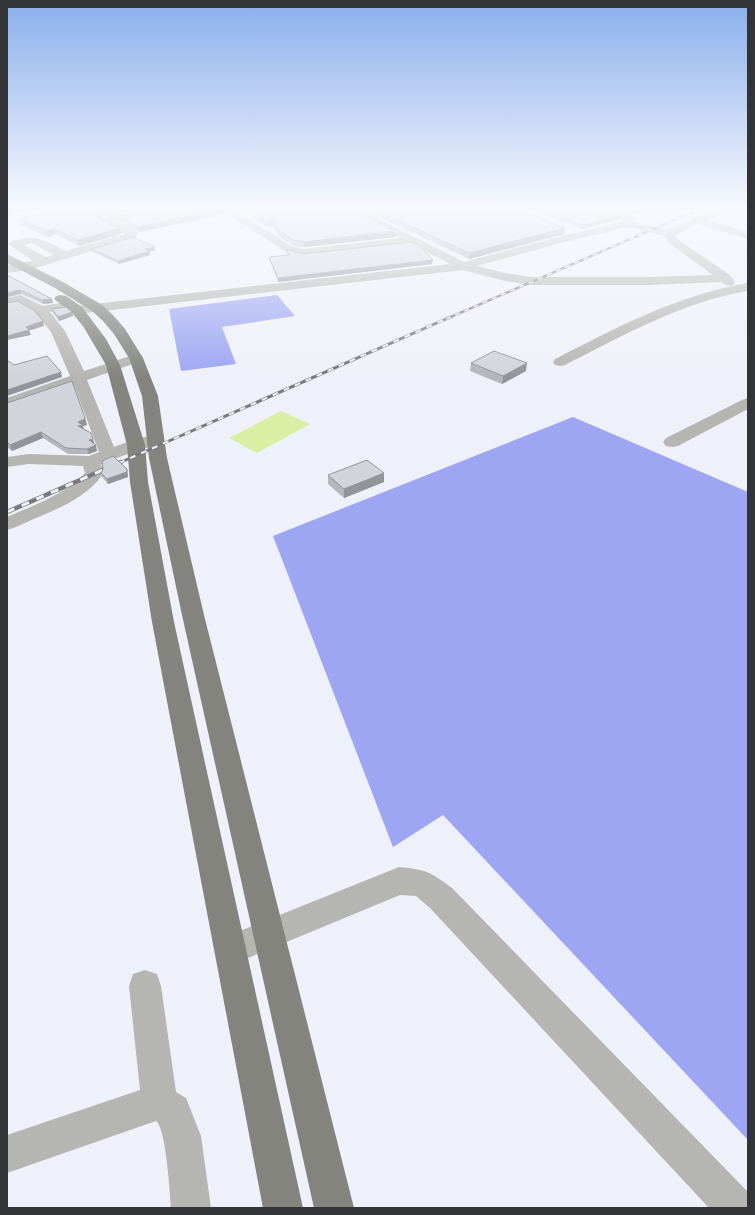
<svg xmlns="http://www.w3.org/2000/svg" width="755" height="1215" font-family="'Titillium Web',sans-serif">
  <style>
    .green { fill: #daeea4 }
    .water { fill: #9ca6f2 }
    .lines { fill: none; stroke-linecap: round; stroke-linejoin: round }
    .minor { fill: #b5b6b2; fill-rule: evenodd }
    .major { fill: #82847d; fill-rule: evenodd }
    .highway { fill: #70726a; fill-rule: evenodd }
    .rail-far2-casing { stroke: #797a7f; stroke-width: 2.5 }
    .rail-far1-casing { stroke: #797a7f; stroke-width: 3 }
    .rail-casing { stroke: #797a7f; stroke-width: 4.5 }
    .rail-far2 { stroke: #eff1fa; stroke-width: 1.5; stroke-dasharray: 5; stroke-linecap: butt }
    .rail-far1 { stroke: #eff1fa; stroke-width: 2; stroke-dasharray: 6; stroke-linecap: butt }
    .rail { stroke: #eff1fa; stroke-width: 3; stroke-dasharray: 8; stroke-linecap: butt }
    .wall { fill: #b5b6bd }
    .shaded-wall { fill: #93949a }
    .building { fill: #d2d4dc; stroke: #93949a }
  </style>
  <rect width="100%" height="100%" fill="#eff1fa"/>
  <path class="green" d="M281,411L310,424L257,453L229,438Z"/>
  <g class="water">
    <path d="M277,295L295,316L222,327L236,364L181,371L169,309Z"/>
    <path d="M573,417L748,492V1140L443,815L393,847L273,536Z"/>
  </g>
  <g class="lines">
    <g class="minor">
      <path d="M154,208H176L171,211L115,221L136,231L138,233L135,238L29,270L7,273V265L33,261L11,246L9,244C12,240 16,240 21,239C37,234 51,244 66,251L125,234L101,223L100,221L105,217ZM32,243L54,255L45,257L24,245Z"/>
      <path d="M218,208H230L293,247L304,249L400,238L345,210L344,208H357L464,262L562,236L622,222L621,208H631L633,222L667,230L717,208H730L729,210L708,220L748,232V239L698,224L675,235L677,239L730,275L735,282L733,285C729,286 726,286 722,282L647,285H531L505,281L463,270L77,314L72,313L70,310L71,309L50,312L65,331L84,371L136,354L141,355L143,358L141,361L87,380L114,447C128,442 146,434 161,437L164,441L161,445L141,449L101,464L103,474C87,497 60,508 36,518C26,522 17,527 7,530V517C34,505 64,495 85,473L83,466L29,464L7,467V457L29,454L89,456L99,452L74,385L7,408V398L70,376L51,332L36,313L18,303L7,306V298L20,295L43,306L70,301L75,302L76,306L450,264L411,244L304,257L285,251ZM628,227L665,236L669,243L713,275L647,277H531L505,273L477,266L568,241Z"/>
      <path d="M748,283V291C682,302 624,335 565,365L560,366L555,365L553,362L555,359C618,327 677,295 748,283Z"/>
      <path d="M748,398V409L678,446L672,447L666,446L663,442L666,438L742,400Z"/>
      <path d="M399,867C427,870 429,871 452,888L748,1192V1208H709L430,908L416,896L400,895L231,965L220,961L215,950L220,939Z"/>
      <path d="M145,970L157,974L161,986L176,1092L186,1098L201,1136L211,1208H171C170,1193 166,1128 156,1121L7,1173V1135L140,1090L129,986L133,974Z"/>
    </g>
    <g class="major">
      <path d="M7,254L63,282L102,305L113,315L125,329L143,358L158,396L167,458L204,615L354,1208H314L182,615L149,458L142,396L129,358L114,334L103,321L92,311L55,288L7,263Z"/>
      <path d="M61,295L66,296L82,307L106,339L120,365L145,445L148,482L174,622L303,1208H263L152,622L130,482L127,445L106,365L83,326L72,313L54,299L56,296Z"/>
    </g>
    <path class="highway" d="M13,208H29L28,210L7,216V210Z"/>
    <g class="rail-far2-casing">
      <path id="rail-far2" d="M446,319L702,208"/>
    </g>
    <g class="rail-far1-casing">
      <path id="rail-far1" d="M119,463L448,318"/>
    </g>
    <g class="rail-casing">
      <path id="rail" d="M7,512L121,462"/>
    </g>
    <use href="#rail-far2" class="rail-far2"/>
    <use href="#rail-far1" class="rail-far1"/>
    <use href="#rail" class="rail"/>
  </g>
  <g class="wall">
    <path d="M47,208H147L104,216L100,219L120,228L121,234L79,246L55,234L48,237L20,225L18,219L53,211Z"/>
    <path d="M224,208L225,214L139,232L120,222L119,216Z"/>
    <path d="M232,208H348L395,231V237L304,247L294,246L278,236L273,226L268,227L243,210L238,211Z"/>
    <path d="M360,208H515L565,228L564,234L469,259Z"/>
    <path d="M530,208H620L621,215L620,219L582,229L530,209Z"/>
    <path d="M632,208H654L634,215Z"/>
    <path d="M92,249L155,250L149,252L150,255L119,264L93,252Z"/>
    <path d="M286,249L304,254L432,264L278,282L270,261L269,257L288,255L287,253Z"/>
    <path d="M7,275L52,299L53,303L43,304L21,294L7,297Z"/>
    <path d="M52,309L72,312L73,316L59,321L53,313Z"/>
    <path d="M471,363L526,371L502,384L470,371Z"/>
    <path d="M7,403L85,418L87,425L83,426L84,430L95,445L97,451L89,454H68L43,438L12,451L7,447Z"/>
    <path d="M127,469L128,477L108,484L102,477L101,473Z"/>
    <path d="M384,473V482L344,498L328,484V475Z"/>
  </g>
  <g class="shaded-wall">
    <path d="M117,208H147L104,216L99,221L97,215L103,210Z"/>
    <path d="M224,208L225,214L139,232L138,227Z"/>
    <path d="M238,208H243V210L238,211Z"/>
    <path d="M645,208H654L634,215V212Z"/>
    <path d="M621,215L620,219L582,229L583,225Z"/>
    <path d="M273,220V226L268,227V221Z"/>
    <path d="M120,228L121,234L79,246L78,240Z"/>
    <path d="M565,228L564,234L469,259V253Z"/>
    <path d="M54,229L55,234L48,237L46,231Z"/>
    <path d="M395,231V237L304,247V242Z"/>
    <path d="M155,247V250L149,252L150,255L119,264L118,261L145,249Z"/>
    <path d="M433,260L432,264L278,282V278Z"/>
    <path d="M20,290L21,294L7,297V293Z"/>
    <path d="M52,299L53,303L43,304L42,300Z"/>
    <path d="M72,312L73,316L59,321L58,317Z"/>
    <path d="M43,321L44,326L28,331L29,330L31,335L7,340V336L26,327Z"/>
    <path d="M527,363L526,371L502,384L503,376Z"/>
    <path d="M61,372L62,377L7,396V390Z"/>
    <path d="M85,418L87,425L83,426L84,430L78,426V422Z"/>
    <path d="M41,432L43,438L12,451L10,445Z"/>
    <path d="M93,439L95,445L89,440Z"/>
    <path d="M96,445L97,451L89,454L87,449Z"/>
    <path d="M127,469L128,477L108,484L107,479Z"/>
    <path d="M384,473V482L344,498V489Z"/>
  </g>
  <g class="building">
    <path d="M58,208H117L103,210L97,215L98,218L120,228L78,240L54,229L46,231L18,219L61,209Z"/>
    <path d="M166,208H224L138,227L119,216Z"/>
    <path d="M247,208H348L395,231L304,242L293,240L278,230L273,220L268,221Z"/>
    <path d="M371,208H515L565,228L469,253Z"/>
    <path d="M538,208H620L621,215L583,225Z"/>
    <path d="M634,208H645L634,212Z"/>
    <path d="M133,237L155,247L145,249L149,251L118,261L92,249Z"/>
    <path d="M411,242L420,246L433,260L278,278L269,257L289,255L286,249L304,254Z"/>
    <path d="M7,275L52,299L42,300L20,290L7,293Z"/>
    <path d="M17,301L34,310L43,321L26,327L29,330L7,336V303Z"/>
    <path d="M66,307L72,312L58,317L52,309Z"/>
    <path d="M494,351L527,363L503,376L471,363Z"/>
    <path d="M47,356L61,372L7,390V360L14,365Z"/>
    <path d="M72,381L85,418V419L78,422L83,425L78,426L91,433L93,439L89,440L96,445L87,449L66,448L41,432L10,445L7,442V403Z"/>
    <path d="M113,456L127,469V472L107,479L101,473L103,469L102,461Z"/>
    <path d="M367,460L384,473L344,489L328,475Z"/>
  </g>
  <linearGradient id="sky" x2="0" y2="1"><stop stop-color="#89aeec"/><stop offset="0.55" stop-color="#f8f9fd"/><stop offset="1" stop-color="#f8f9fd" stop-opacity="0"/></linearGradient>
  <rect width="755" height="378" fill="url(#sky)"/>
  <rect width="755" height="1215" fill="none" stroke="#333437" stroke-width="16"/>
</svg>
